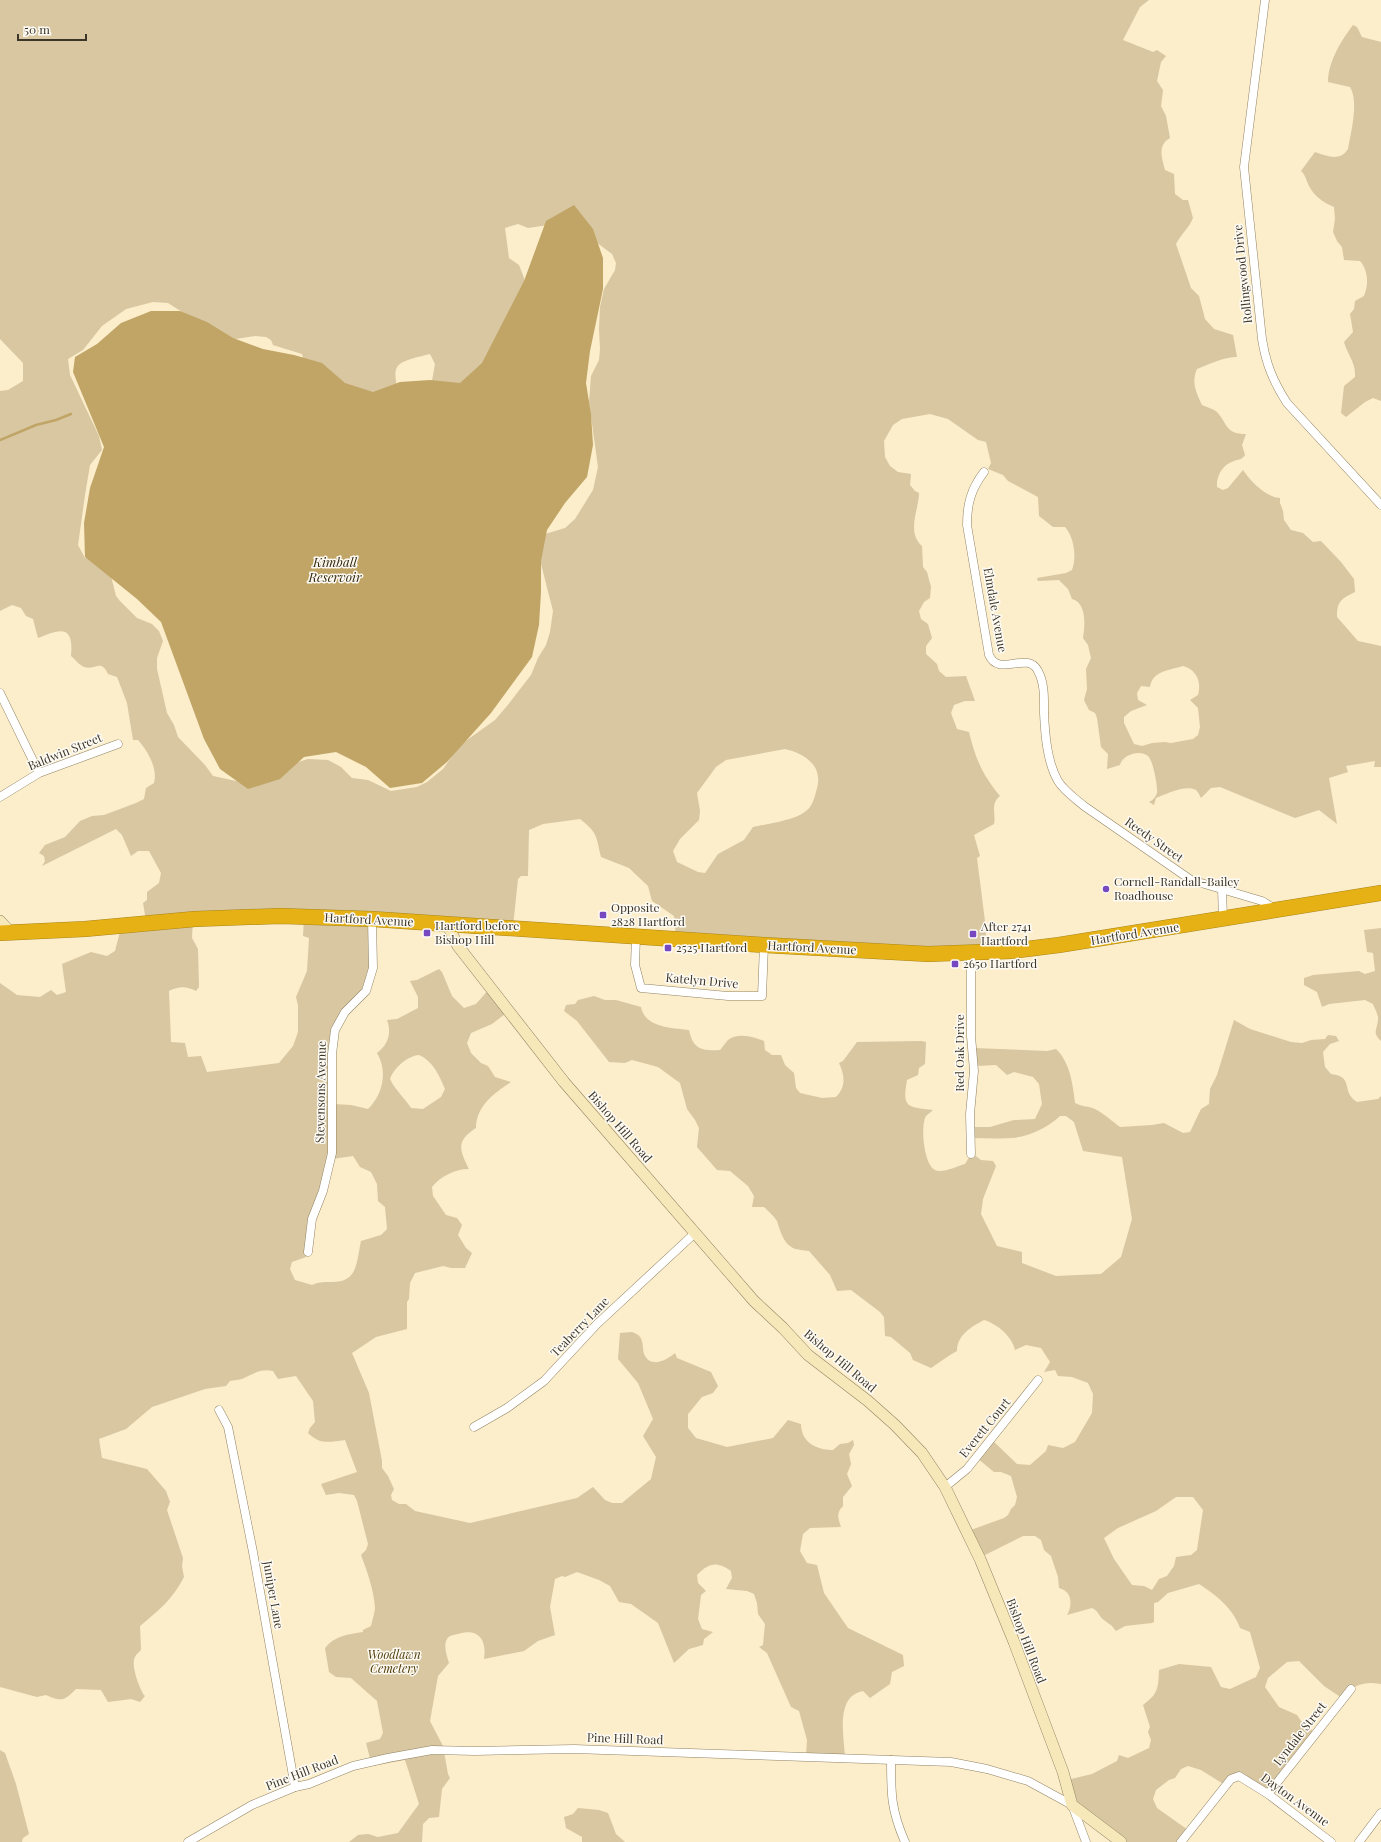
<svg xmlns="http://www.w3.org/2000/svg" width="1381" height="1842" font-family="'Playfair Display',serif">
  <style>
    .green { fill: #d8c7a1; fill-rule: evenodd }
    .water { fill: #c0a566 }
    .lines { fill: none; stroke-linecap: round; stroke-linejoin: round }
    .stream { stroke: #c0a566; stroke-width: 2.5 }
    .street-casing { stroke: #908364; stroke-width: 9 }
    .secondary-casing { stroke: #908364; stroke-width: 12 }
    .highway-casing { stroke: #aa861c; stroke-width: 16 }
    .street { stroke: #fff; stroke-width: 8 }
    .secondary { stroke: #f7e8b9; stroke-width: 11 }
    .highway { stroke: #e5b115; stroke-width: 15 }
    .poi-dot { fill: #7649c1; stroke: #fefbf5; stroke-width: 1.5 }
    .labels { text-anchor: middle; stroke-width: 3; stroke-linejoin: round; paint-order: stroke }
    .street-label { font-size: 12px; fill: #3c3629; stroke: #fefbf5 }
    .poi-label { font-size: 12px; fill: #3c3629; stroke: #fefbf5; text-anchor: start }
    .park-label { font-size: 12px; font-style: italic; fill: #4f3c07; stroke: #fefbf5 }
    .water-label { font-size: 13px; font-style: italic; fill: #382c0f; stroke: #fefbf5 }
  </style>
  <rect width="100%" height="100%" fill="#fcedcb"/>
  <g class="green">
    <path d="M0,0H1149L1140,7L1123,40L1153,52L1157,50L1166,56L1161,62L1157,81L1163,90L1161,106L1166,116L1170,138C1157,145 1162,159 1165,170L1174,174L1175,194L1183,200H1188L1193,218C1189,228 1181,234 1176,244L1191,288L1199,296L1205,319L1214,329L1233,335L1237,357C1223,357 1210,364 1197,369C1191,382 1196,392 1202,405C1206,407 1214,409 1217,412C1228,424 1225,434 1246,434L1242,445L1245,455C1242,460 1239,459 1234,461C1223,464 1216,476 1217,487L1223,490L1228,488L1243,470C1251,482 1266,497 1280,498V503L1283,511L1284,520L1291,530L1303,533L1313,542L1321,541L1341,562L1354,579L1355,592C1341,599 1337,601 1337,617L1358,641L1381,646V767H1374L1375,761L1346,766L1348,772L1329,778L1337,824L1319,810L1295,818L1220,787L1211,788L1201,798C1200,796 1198,792 1196,790C1187,784 1165,794 1156,798L1154,805L1149,802C1153,800 1155,798 1157,793C1158,787 1153,760 1148,756C1140,749 1122,755 1120,765L1107,769L1108,754L1101,747L1097,718L1095,713L1089,710L1084,700L1087,689L1086,669L1091,658L1088,645L1083,638C1085,626 1087,603 1072,599L1068,589L1059,580L1038,581L1037,578L1066,573L1072,570C1077,557 1074,537 1065,527H1053L1039,516L1038,497L1008,481L1003,475L988,469L991,463L986,442L978,440L948,419L930,414L902,419L893,425L884,441L885,457L890,466L898,472L911,474L910,485L915,491L919,493C919,509 906,532 922,546L923,567L927,572L931,587L930,598L924,602L919,611L921,619L928,624L932,638L926,646V654L937,664L939,671L946,677L966,676L975,701H965L954,705L951,713L957,729L969,732C976,760 982,774 1000,796C990,804 996,813 994,824L974,835L980,856L977,858L986,929V953L676,937L674,916L652,901L648,886L629,868L601,857C596,836 598,833 580,819L543,824L529,830L528,876H521L518,879L513,926L373,919V970L367,988L335,1029L333,1104L351,1105L368,1109C383,1095 388,1071 377,1053C388,1045 392,1033 387,1020L397,1019L418,1008V997L410,981L417,980L439,969L442,972L452,996L464,1008L476,1004L490,988L509,1011L492,1024L471,1033L467,1043L471,1053L481,1063L488,1066L495,1077L511,1082C494,1093 476,1106 476,1128C456,1141 459,1149 469,1169C455,1169 441,1176 432,1187L433,1196L446,1215L457,1218L462,1225L458,1235L466,1248L472,1253L465,1268H451L443,1266L415,1273L410,1283L409,1299L407,1302V1329L376,1337L352,1353L369,1393L382,1461V1468L388,1476L394,1489L391,1495L392,1500L399,1504H406L415,1511L470,1523L577,1498L593,1487L605,1500L612,1503H622L651,1479L656,1457L643,1436L653,1419L638,1383L618,1359L620,1333L632,1332C635,1333 639,1335 640,1337C644,1342 642,1351 645,1356C652,1368 667,1360 675,1353L677,1358L711,1372L718,1386L713,1393L702,1397L688,1414V1428L696,1438L727,1447L773,1438L788,1420L801,1424C801,1442 816,1450 833,1450L840,1444L848,1443L853,1440L854,1445L849,1454L851,1464L847,1474L852,1486L843,1497V1506C836,1513 838,1518 841,1527L810,1528L803,1534L800,1551L807,1563L817,1565L824,1593L848,1628L903,1655L904,1666L892,1672L890,1684L870,1698L863,1691C835,1696 844,1737 845,1757H806L807,1740L799,1711L791,1707L767,1653L759,1647L763,1645L765,1624L758,1614L757,1603L754,1594L747,1591L726,1589L732,1578L731,1571C716,1561 709,1563 697,1575L698,1583L706,1591L701,1595L698,1619L702,1629L713,1632L704,1639L703,1645L689,1649L674,1663L658,1623L631,1604L619,1602L610,1586L599,1580L577,1572L565,1577L562,1576L555,1579L550,1607L555,1635L538,1641L524,1651L484,1659C487,1639 478,1628 458,1634C454,1635 449,1635 447,1639C443,1646 447,1656 449,1663L438,1676L430,1721L443,1746L448,1774L450,1778L442,1789L439,1817L429,1818L423,1824L422,1842H349L358,1835L368,1834L378,1837L398,1833L419,1804L405,1760L372,1766L366,1743L380,1739L383,1733L377,1701L351,1678L336,1677L329,1672L325,1648C334,1636 349,1634 363,1632V1630L371,1626C372,1622 375,1611 375,1608C374,1590 367,1571 361,1555L366,1550L368,1544L357,1501L354,1495L339,1493L326,1495L321,1484L357,1472L345,1440C329,1442 320,1445 308,1433L310,1428L315,1422L313,1401L296,1376L278,1379L273,1371C261,1368 253,1374 242,1379C239,1380 234,1380 230,1381L226,1386L205,1389L152,1407L126,1429L99,1439L102,1458L147,1469L166,1491L170,1502L167,1510L183,1558L182,1566L184,1577C173,1599 158,1611 140,1626L141,1650C138,1653 135,1655 134,1660C132,1668 140,1691 145,1696L140,1702L131,1699L108,1702L101,1690L76,1689C64,1701 62,1702 46,1695L37,1697L0,1687V983L17,995L40,997L51,990L57,995L66,992L62,964L91,952L107,956L115,951L122,924L146,921L143,903L147,900V892L159,883L161,873L149,851H138L131,856L122,835L116,829L42,866L45,861L44,856L39,853L45,845L65,837L80,821L92,816L104,815L136,803L144,799L146,788L154,783C158,769 148,751 138,740H133L127,703L117,677L108,674C101,658 95,671 84,667C79,665 75,659 71,656C74,624 60,629 38,638L33,619L26,616L21,608L12,605L0,611V391L8,390L23,381V363L0,339ZM569,222L612,254L616,263L615,270L604,289L600,307L599,329L600,349L599,360L591,376L589,402L598,467L593,490L575,519L565,528L545,534L541,544V564L553,611L550,632L546,645L538,658L531,675L507,706L495,720L460,745L443,769L427,782L417,787L391,791L368,780L352,778L341,767L328,760L308,759L298,762L250,784L213,776L205,765L178,737L174,725L167,713L157,669V658L163,641L159,631L152,624L137,618L120,601L116,596L109,568L92,555L85,558L78,545L85,495L90,465L102,450L99,436L70,375L68,359L83,350L102,326L126,309L153,302L168,303L223,338L236,339L255,336L266,337L271,340L273,345L302,354L305,365L386,403L401,401C390,363 393,363 430,354L435,364L432,381L484,388L535,314L523,275L519,265L509,258L505,228L518,224L528,228ZM1183,666C1196,669 1202,682 1198,695L1190,700L1198,708L1200,727L1198,735L1193,739L1171,743L1165,742L1152,743L1142,746L1134,744L1124,723V717L1131,711L1147,705L1138,700L1137,693L1141,686L1150,687C1152,671 1170,670 1183,666ZM785,749C799,752 817,761 818,777C819,782 817,788 816,792C814,799 812,807 806,811C796,820 767,824 753,827L744,840L718,854L705,873L698,872L677,862L673,851L680,839L699,820L700,811L697,793L716,767L726,760ZM304,917L303,936L309,938L307,971L296,997L298,1005V1032L293,1046L279,1063L207,1072L201,1056L188,1057L185,1043L171,1042L169,991C179,986 186,986 196,991L199,987L198,949L192,938L193,918ZM419,1055C433,1061 439,1075 445,1089L441,1097L423,1109L411,1108C404,1097 395,1090 390,1079C394,1068 407,1056 419,1055ZM353,1156L360,1167L371,1172L377,1184L378,1201L385,1207L387,1229L381,1235L361,1241C356,1264 358,1283 330,1282C322,1282 319,1282 312,1285L295,1280L290,1269L292,1262L306,1257L308,1251L332,1159Z"/>
    <path d="M1353,25L1357,27L1362,37L1381,42V401L1373,398L1365,402L1346,417L1341,413L1344,386L1355,377C1356,362 1348,356 1344,342L1353,332L1350,314L1354,309L1355,301L1364,296C1369,284 1368,270 1360,261L1344,260L1342,247L1337,241L1333,232L1335,219L1334,207C1324,203 1314,196 1309,186C1306,180 1306,176 1301,171L1315,152C1327,156 1340,162 1348,149C1351,132 1359,101 1350,87L1328,82C1328,62 1341,41 1353,25Z"/>
    <path d="M1381,928V1041C1372,1033 1377,1030 1378,1020C1379,1016 1375,1009 1373,1004L1365,1000L1329,1004L1322,1007L1317,992L1304,985V978L1313,975L1359,971L1365,974L1375,971L1373,953L1367,952L1364,930Z"/>
    <path d="M594,996L605,1000H616L641,1007C645,1028 673,1028 689,1030C693,1049 701,1051 720,1050C723,1047 725,1043 728,1040C738,1032 754,1037 764,1041L765,1050L772,1055H781L785,1065L794,1073L796,1088L800,1093L822,1098L836,1097C846,1087 845,1076 839,1063L843,1061L857,1042L921,1041L926,1042L925,1064L919,1068L918,1075L907,1080C902,1108 907,1107 933,1110C931,1112 928,1114 926,1116C920,1126 924,1165 935,1170C942,1174 957,1166 965,1164L972,1153L981,1160L993,1161L996,1166L983,1199L981,1214L997,1246L1022,1252V1263L1056,1276L1101,1274L1121,1257L1132,1219L1122,1157L1083,1151L1074,1122L1066,1116H1060C1049,1127 1028,1137 1012,1138C999,1139 985,1138 972,1138L971,1127H990L1014,1120L1035,1119L1042,1104L1039,1084L1033,1077L1014,1072L1007,1075L996,1065L977,1066L974,1048L1047,1051L1056,1049C1070,1062 1073,1085 1075,1103C1082,1107 1090,1106 1097,1110C1101,1112 1115,1123 1120,1127L1152,1125L1164,1123L1183,1133L1190,1132L1201,1109L1209,1104L1210,1089L1217,1075L1234,1020L1250,1029L1291,1042L1302,1043L1311,1040L1325,1039L1328,1035L1336,1036L1339,1041L1330,1044L1323,1052L1325,1067L1331,1074C1355,1077 1340,1091 1357,1102L1378,1099L1381,1096V1684C1363,1681 1354,1685 1342,1698L1324,1686L1299,1661L1287,1662L1268,1678L1265,1687L1279,1707L1297,1715L1301,1721L1315,1733L1268,1793L1240,1776L1225,1785L1201,1770L1188,1766L1181,1769L1175,1778L1169,1780L1156,1790L1153,1799L1157,1808L1188,1830L1181,1842H1122L1072,1805L1067,1780L1092,1774L1117,1761L1119,1755L1128,1758L1149,1748L1151,1740L1148,1732L1150,1727L1143,1705C1159,1693 1158,1688 1159,1670L1179,1664L1211,1667L1221,1687L1230,1689L1256,1677L1260,1668L1250,1632L1240,1628C1233,1608 1216,1595 1199,1584L1168,1593L1158,1602L1154,1603V1622L1152,1623L1125,1626L1116,1631C1110,1623 1110,1625 1104,1620C1099,1617 1099,1611 1092,1608L1067,1615C1073,1605 1072,1591 1059,1588L1058,1577L1051,1556L1044,1550L1041,1540L1035,1536H1023L981,1557L968,1531L1004,1518L1008,1515L1011,1509L1015,1505L1017,1497L1011,1476L1001,1472H994L977,1458L992,1440L1017,1464L1030,1465L1046,1451L1048,1445L1063,1448L1075,1442L1092,1413L1093,1394L1088,1383L1072,1377L1058,1376L1055,1370L1044,1372L1050,1362L1041,1348L1026,1345L1015,1350C1012,1336 997,1324 984,1320C971,1327 957,1335 957,1351L950,1355L931,1368L913,1360L910,1353L891,1337L885,1336L884,1317L880,1312L851,1290L837,1291L830,1275L809,1251C804,1250 797,1250 793,1248C783,1243 780,1230 777,1221C774,1216 768,1211 764,1207H752L754,1196L748,1186L730,1171L717,1170L697,1147L699,1128L695,1120L687,1109L680,1083L658,1067L632,1060L625,1063L609,1062L577,1021L564,1011L566,1005L575,1004L578,1000ZM1176,1497H1193L1203,1510L1197,1550L1191,1555L1176,1557L1174,1566L1167,1576L1159,1579L1152,1590L1144,1586L1132,1585L1114,1559L1104,1538L1118,1528L1156,1511Z"/>
    <path d="M0,1750L5,1753L16,1784L29,1834L23,1838L22,1842H0Z"/>
    <path d="M578,1808L599,1810L608,1813L616,1834L625,1842H582V1837L566,1828L564,1817L573,1814Z"/>
  </g>
  <path class="water" d="M574,205L593,229L603,258V289L590,351L586,383L591,414L593,445L587,477L565,503L547,530L541,561V592L539,625L532,657L491,713L447,762L422,783L390,788L366,767L336,752L304,757L280,779L248,789L220,769L204,739L161,622L137,599L85,557L84,523L90,488L104,447L73,372L75,357L97,344L121,323L151,311H180L207,322L233,338L263,349L294,355L322,363L345,383L373,392L400,382L430,380L460,383L482,363L524,281L546,221Z"/>
  <g class="lines">
    <path class="stream" d="M0,440L36,425L56,420L71,414"/>
    <g class="street-casing">
      <g id="street">
        <path d="M1265,0L1244,167L1262,339C1266,364 1273,381 1287,403L1381,505"/>
        <path d="M984,472C971,489 967,504 967,525L989,655C999,678 1028,650 1038,671C1045,684 1044,699 1044,713C1045,734 1047,762 1058,781C1064,791 1076,799 1084,806L1191,880L1262,901L1275,909"/>
        <path d="M0,693L39,773"/>
        <path d="M0,797L39,773L118,744"/>
        <path d="M1222,889L1223,919"/>
        <path d="M636,937L635,965L641,988L728,996H762L764,945"/>
        <path d="M971,1154L970,1114L974,1071L971,1036V952"/>
        <path d="M308,1252L312,1219L323,1191L332,1153V1054L335,1030L345,1012L366,991L373,968L372,919"/>
        <path d="M219,1410L228,1427L253,1552L295,1787"/>
        <path d="M474,1427L507,1408L544,1381L597,1324L695,1233"/>
        <path d="M945,1487L967,1469L1038,1380"/>
        <path d="M891,1760C891,1794 891,1810 905,1842"/>
        <path d="M1268,1794L1351,1689"/>
        <path d="M188,1842L252,1805L295,1787L309,1784L353,1766L388,1758L432,1750L475,1751L574,1749L951,1762L987,1769L1028,1781L1072,1805L1086,1842"/>
        <path d="M1181,1842L1231,1779L1239,1776L1268,1794L1331,1842"/>
        <path d="M1359,1842L1381,1813"/>
      </g>
    </g>
    <g class="secondary-casing">
      <g id="secondary">
        <path d="M0,921L10,932"/>
        <path d="M447,924L458,946L564,1082L754,1301L783,1328L808,1355L868,1401L895,1425L922,1453L945,1487L980,1559L1014,1642L1063,1772L1072,1805L1121,1842"/>
      </g>
    </g>
    <g class="highway-casing">
      <path id="highway" d="M0,933L85,929L195,919L280,916L372,919L764,945L928,954L1011,951L1059,945L1381,893"/>
    </g>
    <use href="#street" class="street"/>
    <use href="#secondary" class="secondary"/>
    <use href="#highway" class="highway"/>
  </g>
  <g class="poi-dot">
    <circle cx="1106" cy="889" r="4"/>
    <rect x="599" y="911" width="8" height="8" rx="2"/>
    <rect x="423" y="929" width="8" height="8" rx="2"/>
    <rect x="969" y="930" width="8" height="8" rx="2"/>
    <rect x="664" y="944" width="8" height="8" rx="2"/>
    <rect x="951" y="960" width="8" height="8" rx="2"/>
  </g>
  <g class="labels">
    <g class="street-label">
      <text transform="translate(1243 274) rotate(-96)" y="4">Rollingwood Drive</text>
      <text transform="translate(995 610) rotate(80)" y="4">Elmdale Avenue</text>
      <text transform="translate(65 752) rotate(-22)" y="4">Baldwin Street</text>
      <text transform="translate(1154 840) rotate(35)" y="4">Reedy Street</text>
      <text transform="translate(369 920) rotate(3)" y="4">Hartford Avenue</text>
      <text transform="translate(1135 934) rotate(-9)" y="4">Hartford Avenue</text>
      <text transform="translate(812 948) rotate(3)" y="4">Hartford Avenue</text>
      <text transform="translate(702 981) rotate(5)" y="4">Katelyn Drive</text>
      <text transform="translate(960 1053) rotate(-90)" y="4">Red Oak Drive</text>
      <text transform="translate(321 1092) rotate(-89)" y="4">Stevensons Avenue</text>
      <text transform="translate(620 1127) rotate(49)" y="4">Bishop Hill Road</text>
      <text transform="translate(580 1327) rotate(-46)" y="4">Teaberry Lane</text>
      <text transform="translate(840 1361) rotate(40)" y="4">Bishop Hill Road</text>
      <text transform="translate(985 1428) rotate(-51)" y="4">Everett Court</text>
      <text transform="translate(273 1595) rotate(80)" y="4">Juniper Lane</text>
      <text transform="translate(1026 1641) rotate(69)" y="4">Bishop Hill Road</text>
      <text transform="translate(1300 1734) rotate(-52)" y="4">Lyndale Street</text>
      <text transform="translate(625 1739) rotate(2)" y="4">Pine Hill Road</text>
      <text transform="translate(302 1773) rotate(-21)" y="4">Pine Hill Road</text>
      <text transform="translate(1295 1800) rotate(36)" y="4">Dayton Avenue</text>
    </g>
    <g class="poi-label">
      <text x="1114" y="886">Cornell-Randall-Bailey<tspan x="1114" dy="14">Roadhouse</tspan></text>
      <text x="611" y="912">Opposite<tspan x="611" dy="14">2828 Hartford</tspan></text>
      <text x="435" y="930">Hartford before<tspan x="435" dy="14">Bishop Hill</tspan></text>
      <text x="981" y="931">After 2741<tspan x="981" dy="14">Hartford</tspan></text>
      <text x="676" y="952">2525 Hartford</text>
      <text x="963" y="968">2650 Hartford</text>
    </g>
    <g class="park-label">
      <text x="394" y="1659">Woodlawn<tspan x="394" dy="14">Cemetery</tspan></text>
    </g>
    <g class="water-label">
      <text x="335" y="567">Kimball<tspan x="335" dy="15">Reservoir</tspan></text>
    </g>
  </g>
  <path d="M18 34v6h68v-6" fill="none" stroke="#3c3629" stroke-width="2"/>
  <text x="24" y="34" font-size="12" fill="#3c3629" stroke="#fefbf5" stroke-width="3" paint-order="stroke">50 m</text>
</svg>
